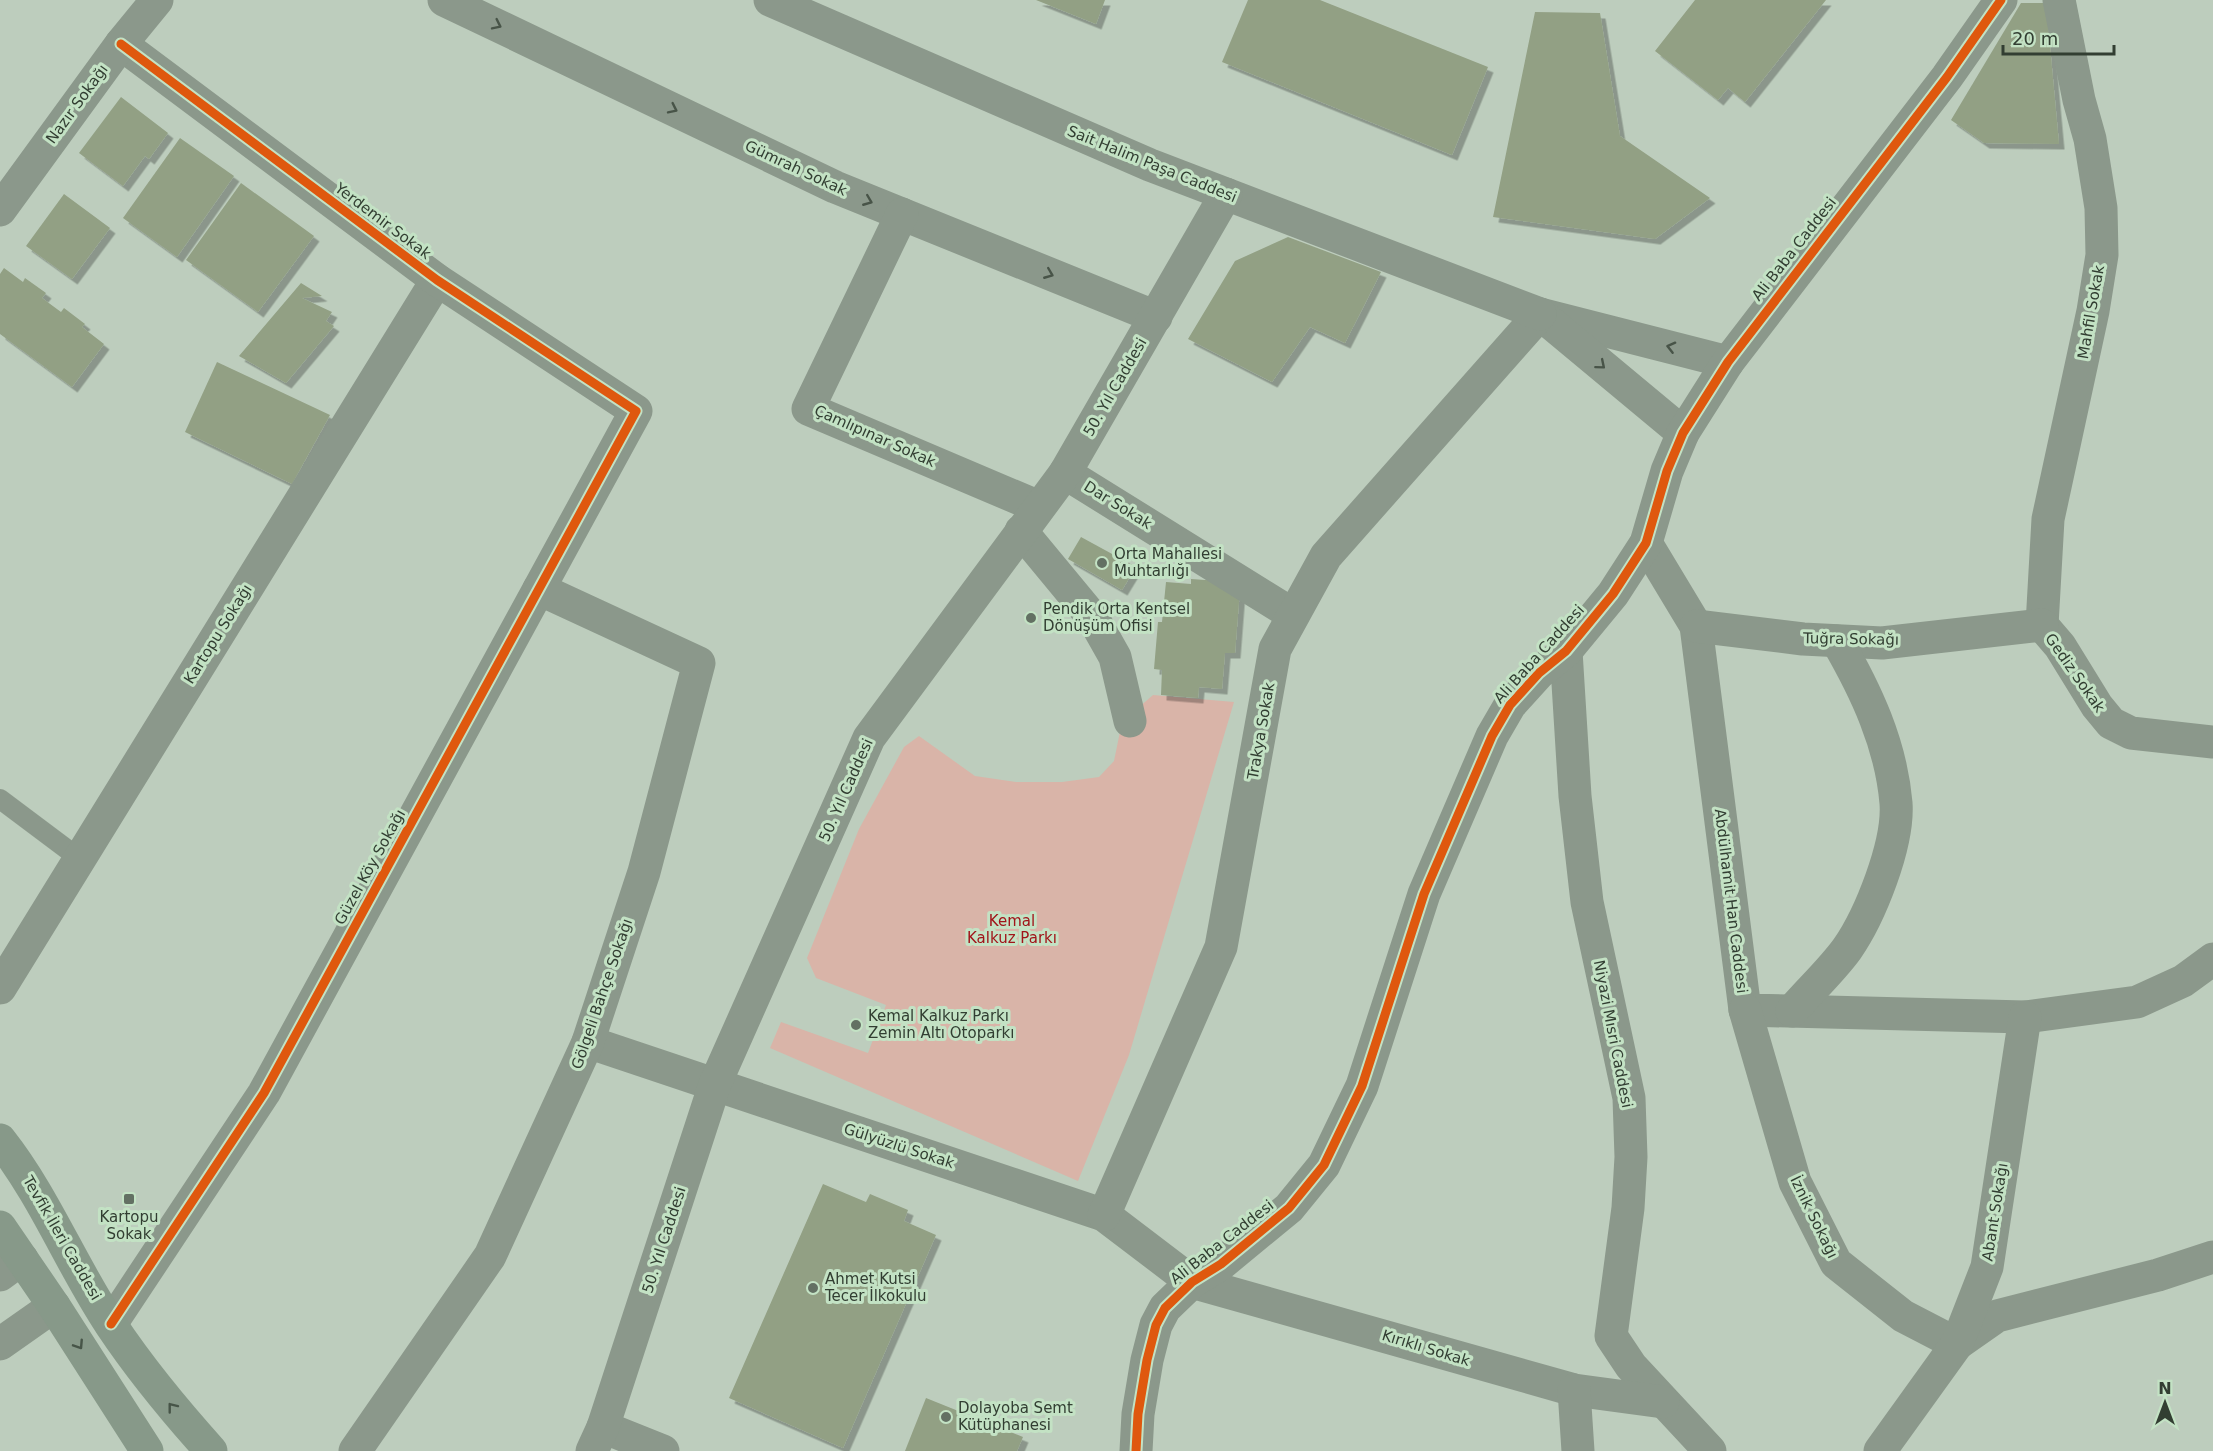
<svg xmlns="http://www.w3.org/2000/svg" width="2213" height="1451" font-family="'DejaVu Sans',sans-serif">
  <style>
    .green { fill: #d9b4a8 }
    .building { fill: #92a084; filter: url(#shadow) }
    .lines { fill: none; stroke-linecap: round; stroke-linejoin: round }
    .service { stroke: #8b988b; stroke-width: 20 }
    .minor { stroke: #8b988b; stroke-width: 33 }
    .tertiary { stroke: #8b988b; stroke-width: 33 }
    .primary { stroke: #879989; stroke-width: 33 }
    .cycleway-casing { stroke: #c3e2c4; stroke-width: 13 }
    .cycleway { stroke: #df580e; stroke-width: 9 }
    .oneway { stroke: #485448 }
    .oneway2 { stroke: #475548 }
    .poi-dot { fill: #637063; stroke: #c3e2c4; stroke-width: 2 }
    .labels { text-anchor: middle; stroke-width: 6; stroke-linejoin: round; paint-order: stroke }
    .street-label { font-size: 15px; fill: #323e32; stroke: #c3e2c4 }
    .poi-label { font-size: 15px; fill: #323e32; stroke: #c3e2c4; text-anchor: start }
    .park-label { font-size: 15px; fill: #a1141a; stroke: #c3e2c4 }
  </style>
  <defs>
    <filter id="shadow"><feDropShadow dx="5.5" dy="5.5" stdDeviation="0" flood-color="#0004"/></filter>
  </defs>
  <rect width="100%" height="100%" fill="#bdcdbd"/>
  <path class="green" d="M1153,695L1234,702L1129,1055L1078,1181L770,1048L781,1022L868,1053L886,1005L816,978L807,958L859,829L904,747L919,736L975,776L1016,782H1062L1099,777L1114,761L1122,722Z"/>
  <g class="building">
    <path d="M1036,0H1105L1096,24Z"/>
    <path d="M1248,0H1320L1488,67L1452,155L1222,62Z"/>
    <path d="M1695,0H1826L1745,102L1728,88L1718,100L1655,51Z"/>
    <path d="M2021,3H2046L2059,144L1984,143L1951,120Z"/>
    <path d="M1535,12L1600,13L1620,136L1710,198L1655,239L1493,217Z"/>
    <path d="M121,97L168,133L149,159L145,156L123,186L79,153Z"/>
    <path d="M180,138L234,176L177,257L123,218Z"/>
    <path d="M241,183L314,236L258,312L186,260Z"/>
    <path d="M64,194L110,228L72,279L26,246Z"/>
    <path d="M1288,237L1381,272L1345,343L1310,327L1272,382L1188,339L1235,261Z"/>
    <path d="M4,268L23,282L25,278L46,293L42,298L61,312L64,308L85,324L82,327L104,344L72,387L0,334V274Z"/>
    <path d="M301,283L322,296L302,298L332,312L326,321L334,326L286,383L239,356Z"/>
    <path d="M217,362L330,415L292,484L185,432Z"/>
    <path d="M1081,537L1136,567L1122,590L1068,559Z"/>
    <path d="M1191,579L1220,581L1240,589L1235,653H1225L1222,689L1199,687L1198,698L1161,695L1162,670L1154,669L1158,622H1162L1166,582L1191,584Z"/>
    <path d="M823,1184L866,1202L870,1194L908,1210L904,1221L936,1235L843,1448L729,1398Z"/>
    <path d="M926,1398L1023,1437L1017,1451H905Z"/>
  </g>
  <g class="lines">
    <path class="service" d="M0,799L80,859"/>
    <g class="minor">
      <path d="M444,0L835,187L1156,317"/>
      <path d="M902,214L808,409L1039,507"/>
      <path d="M1540,314L1728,362"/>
      <path d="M1546,319L1683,433"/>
      <path d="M1065,473L1292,614"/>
      <path d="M1021,531L1093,618L1115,657L1130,721"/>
      <path d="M1646,543L1696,626L1745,1010L2025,1017L2137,1002L2183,981L2213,959"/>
      <path d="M2042,625L2048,519L2093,311L2102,255L2101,208L2090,139L2079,100L2059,0"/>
      <path d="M2042,625L2060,646L2097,706L2111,723L2131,733L2213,742"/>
      <path d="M1696,626L1803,639L1882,643L2042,625"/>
      <path d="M1566,651L1575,796L1587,902L1629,1098L1631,1157L1628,1208L1611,1336L1631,1366L1710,1451"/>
      <path d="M0,988L437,280"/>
      <path d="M1745,1010L1795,1182L1836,1263L1903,1316L1957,1344L1997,1316L2158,1275L2213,1257"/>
      <path d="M1792,1011C1810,990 1831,971 1847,949C1870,916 1899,844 1896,803C1891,744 1866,691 1837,641"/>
      <path d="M588,1042L1104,1215L1192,1282L1574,1390L1663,1402"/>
      <path d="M1104,1215L1221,947L1275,649L1326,556L1540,314"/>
      <path d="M0,1275L22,1259"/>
      <path d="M111,1324L264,1093L636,411L437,280L121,44"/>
      <path d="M0,1344L54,1306"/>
      <path d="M1574,1390L1578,1451"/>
      <path d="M603,1427L663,1451"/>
      <path d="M355,1451L490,1256L588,1042L644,872L699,663L539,589"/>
      <path d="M1136,1451L1138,1414L1147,1360L1156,1325L1165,1308L1192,1282L1221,1264L1289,1208L1324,1165L1362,1086L1424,894L1492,736L1510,705L1539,673L1566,651L1613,594L1646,543L1667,471L1683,433L1728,362L1947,77L2001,0"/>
      <path d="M1880,1451L1957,1344L1987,1267L2025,1017"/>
    </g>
    <g class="tertiary">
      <path d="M770,0L1150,165L1540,314"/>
      <path d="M0,210L121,44L157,0"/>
      <path d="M592,1451L603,1427L715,1084L869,738L1065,473L1226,194"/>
    </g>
    <g class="primary">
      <path d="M0,1140C45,1197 71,1265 111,1325C141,1370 175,1411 211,1451"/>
      <path d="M0,1227L54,1306L147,1451"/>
    </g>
    <g class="cycleway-casing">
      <g id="cycleway">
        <path d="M111,1324L264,1093L636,411L437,280L121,44"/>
        <path d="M1136,1451L1138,1414L1147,1360L1156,1325L1165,1308L1192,1282L1221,1264L1289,1208L1324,1165L1362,1086L1424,894L1492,736L1510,705L1539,673L1566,651L1613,594L1646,543L1667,471L1683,433L1728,362L1947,77L2001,0"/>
      </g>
    </g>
    <use href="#cycleway" class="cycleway"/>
  </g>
  <defs><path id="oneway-chevron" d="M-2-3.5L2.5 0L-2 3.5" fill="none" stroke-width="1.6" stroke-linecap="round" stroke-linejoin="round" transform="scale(1.5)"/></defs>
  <g class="oneway">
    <use href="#oneway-chevron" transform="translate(497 25) rotate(26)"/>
    <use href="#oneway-chevron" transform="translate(673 109) rotate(26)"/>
    <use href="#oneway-chevron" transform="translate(868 201) rotate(22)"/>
    <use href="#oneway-chevron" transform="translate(1049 274) rotate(22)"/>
    <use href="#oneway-chevron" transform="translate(1671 347) rotate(-166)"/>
    <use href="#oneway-chevron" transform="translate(1601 365) rotate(40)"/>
  </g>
  <g class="oneway2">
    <use href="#oneway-chevron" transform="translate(79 1345) rotate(57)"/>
    <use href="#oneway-chevron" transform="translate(172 1407) rotate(-128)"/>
  </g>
  <g class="poi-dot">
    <circle cx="1102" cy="563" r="6"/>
    <circle cx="1031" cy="618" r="6"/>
    <circle cx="856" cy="1025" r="6"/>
    <rect x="123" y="1193" width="12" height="12" rx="3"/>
    <circle cx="813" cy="1288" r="6"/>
    <circle cx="946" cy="1417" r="6"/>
  </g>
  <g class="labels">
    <g class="street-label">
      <text transform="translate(77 104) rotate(-54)" y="5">Nazır Sokağı</text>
      <text transform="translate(1152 164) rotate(22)" y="5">Sait Halim Paşa Caddesi</text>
      <text transform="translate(796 168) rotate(25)" y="5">Gümrah Sokak</text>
      <text transform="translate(383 221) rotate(37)" y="5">Yerdemir Sokak</text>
      <text transform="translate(1794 249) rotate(-52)" y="5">Ali Baba Caddesi</text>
      <text transform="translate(2091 312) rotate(-80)" y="5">Mahfil Sokak</text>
      <text transform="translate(1115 387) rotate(-60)" y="5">50. Yıl Caddesi</text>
      <text transform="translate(875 436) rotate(24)" y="5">Çamlıpınar Sokak</text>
      <text transform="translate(1118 505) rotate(32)" y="5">Dar Sokak</text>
      <text transform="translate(218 634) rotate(-58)" y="5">Kartopu Sokağı</text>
      <text transform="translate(1851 639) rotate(1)" y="5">Tuğra Sokağı</text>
      <text transform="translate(1539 654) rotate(-48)" y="5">Ali Baba Caddesi</text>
      <text transform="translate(2075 673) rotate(55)" y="5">Gediz Sokak</text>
      <text transform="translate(1261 731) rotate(-80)" y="5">Trakya Sokak</text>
      <text transform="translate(846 790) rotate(-66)" y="5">50. Yıl Caddesi</text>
      <text transform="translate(370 867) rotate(-61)" y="5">Güzel Köy Sokağı</text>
      <text transform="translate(1731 901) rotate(83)" y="5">Abdülhamit Han Caddesi</text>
      <text transform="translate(602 994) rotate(-71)" y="5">Gölgeli Bahçe Sokağı</text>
      <text transform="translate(1613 1034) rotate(79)" y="5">Niyazi Mısri Caddesi</text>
      <text transform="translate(899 1146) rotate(18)" y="5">Gülyüzlü Sokak</text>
      <text transform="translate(1995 1212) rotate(-81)" y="5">Abant Sokağı</text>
      <text transform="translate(1814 1217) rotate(64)" y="5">İznik Sokağı</text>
      <text transform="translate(62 1238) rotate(60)" y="5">Tevfik İleri Caddesi</text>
      <text transform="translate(664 1240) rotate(-72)" y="5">50. Yıl Caddesi</text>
      <text transform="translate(1222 1242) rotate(-38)" y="5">Ali Baba Caddesi</text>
      <text transform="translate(1426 1348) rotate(17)" y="5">Kırıklı Sokak</text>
    </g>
    <g class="poi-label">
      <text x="1114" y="559">Orta Mahallesi<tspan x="1114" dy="17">Muhtarlığı</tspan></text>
      <text x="1043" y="614">Pendik Orta Kentsel<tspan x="1043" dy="17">Dönüşüm Ofisi</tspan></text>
      <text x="868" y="1021">Kemal Kalkuz Parkı<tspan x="868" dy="17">Zemin Altı Otoparkı</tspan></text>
      <text x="129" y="1222" text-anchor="middle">Kartopu<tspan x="129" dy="17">Sokak</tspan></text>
      <text x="825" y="1284">Ahmet Kutsi<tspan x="825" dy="17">Tecer İlkokulu</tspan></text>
      <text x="958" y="1413">Dolayoba Semt<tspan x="958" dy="17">Kütüphanesi</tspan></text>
    </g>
    <g class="park-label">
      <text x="1012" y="926">Kemal<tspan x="1012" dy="17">Kalkuz Parkı</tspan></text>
    </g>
  </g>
  <g transform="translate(2165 1403)" stroke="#c3e2c4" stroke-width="4.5" paint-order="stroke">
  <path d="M0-4.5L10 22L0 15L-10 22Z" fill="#323e32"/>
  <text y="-9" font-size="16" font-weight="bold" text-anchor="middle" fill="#323e32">N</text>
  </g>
  <path d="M2003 45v9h111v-9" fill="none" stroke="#323e32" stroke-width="3"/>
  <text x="2012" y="45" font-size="18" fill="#323e32" stroke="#c3e2c4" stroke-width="4.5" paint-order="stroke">20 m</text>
</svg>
